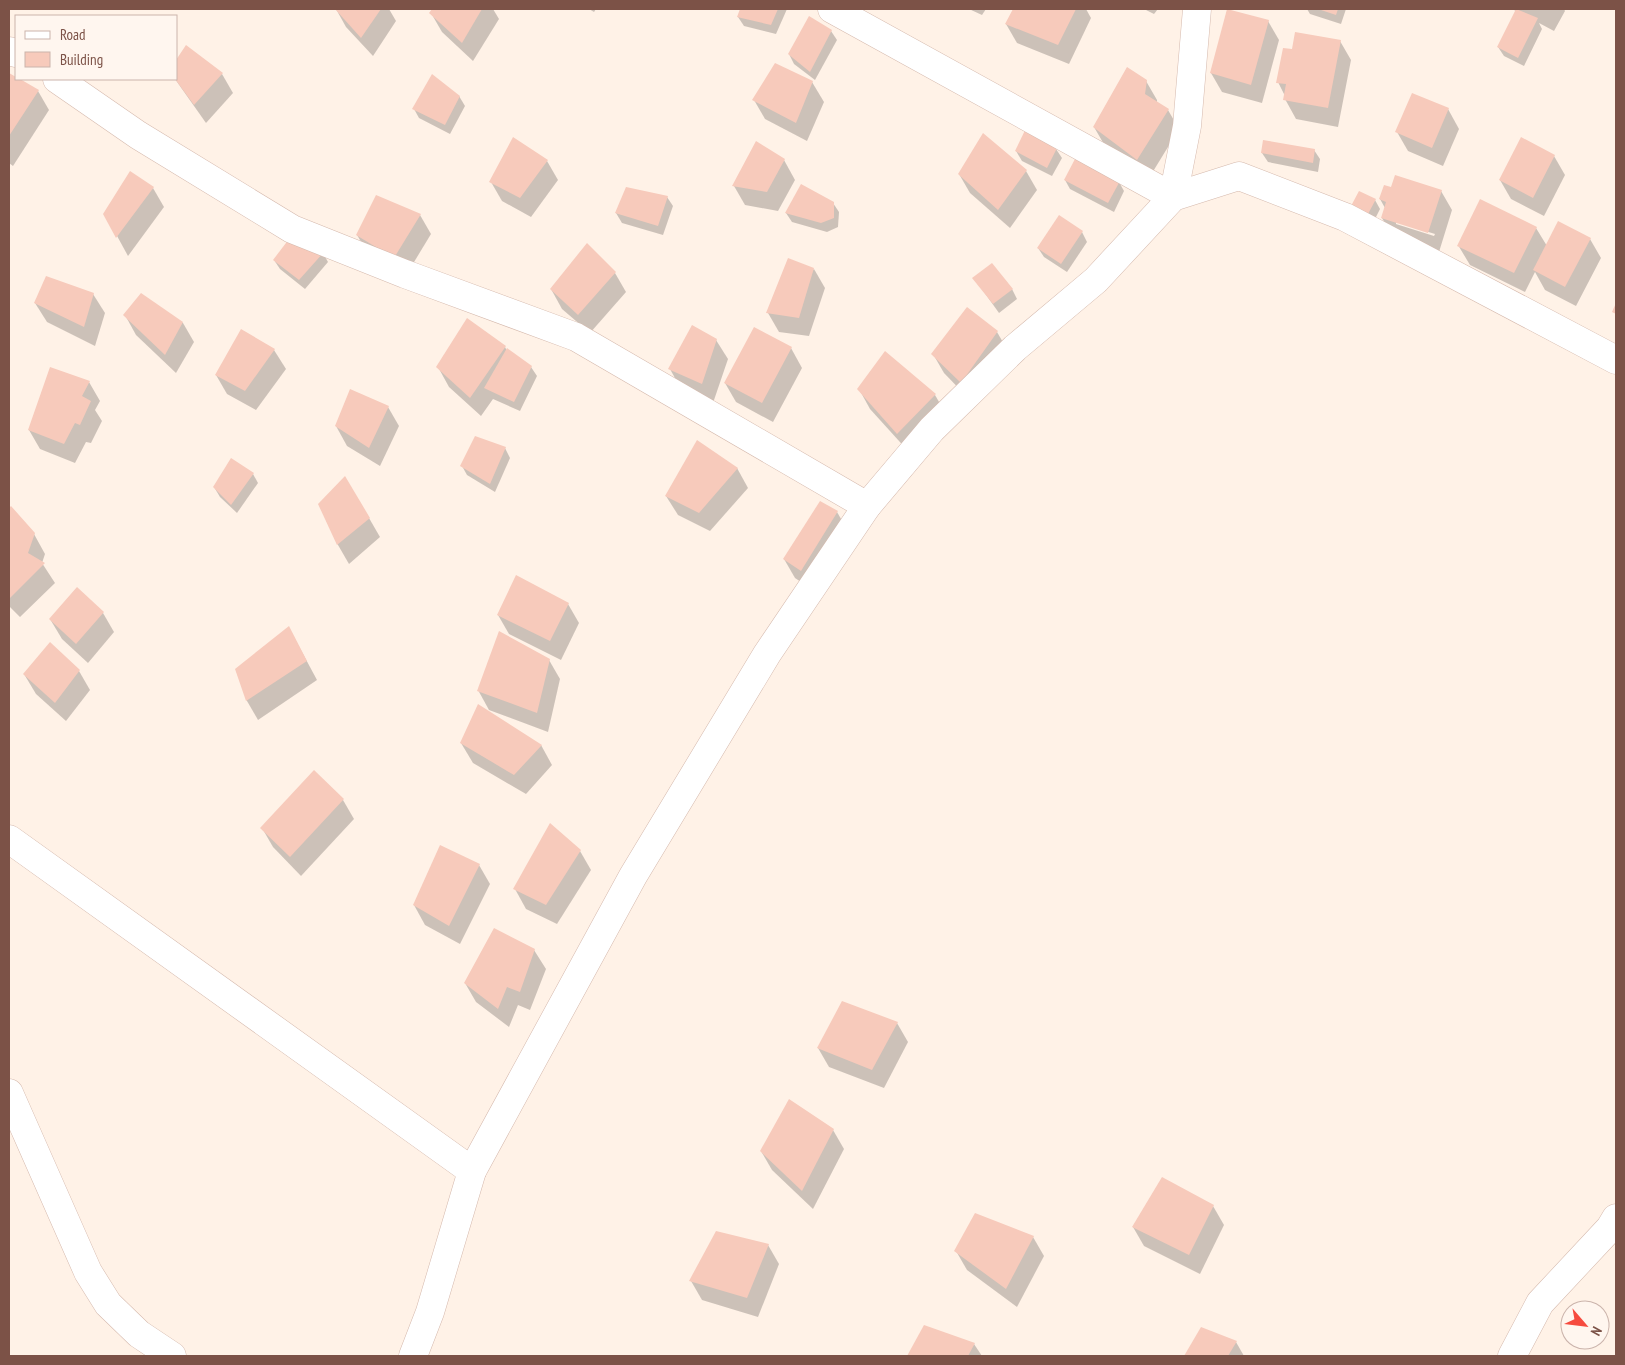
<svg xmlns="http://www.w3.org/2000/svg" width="1625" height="1365" font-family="'PT Sans Narrow',sans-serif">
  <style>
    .shadow { fill: #0003; fill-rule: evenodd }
    .building { fill: #f7cabb }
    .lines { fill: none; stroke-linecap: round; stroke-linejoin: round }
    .street-casing { stroke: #d5b9ad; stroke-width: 29 }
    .street { stroke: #fff; stroke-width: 28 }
  </style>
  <rect width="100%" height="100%" fill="#fff2e7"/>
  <g class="shadow">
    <path d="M336,9H389L396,21L373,56L346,27Z"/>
    <path d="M433,9H493L499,19L473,61L442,32L431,13Z"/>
    <path d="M589,9H596L594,12Z"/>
    <path d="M741,9H787L776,34L744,26L738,17Z"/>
    <path d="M969,9H986L982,15Z"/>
    <path d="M1014,9H1086L1091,18L1069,64L1017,43L1006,24Z"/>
    <path d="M1144,9H1158L1154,14Z"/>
    <path d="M1307,9H1346L1341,24L1310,14Z"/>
    <path d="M1512,9H1564L1565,11L1554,31L1539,23L1542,29L1524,66L1504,56L1498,47L1516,11Z"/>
    <path d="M1268,21L1279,40L1262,103L1222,92L1211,73Z"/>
    <path d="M831,31L837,40L815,80L794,64L789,54Z"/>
    <path d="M1340,41L1351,60L1338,127L1296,119L1285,99V96L1278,82L1293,51Z"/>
    <path d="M9,74L38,91L49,110L13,166L9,163Z"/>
    <path d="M222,74L233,93L206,123L175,79Z"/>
    <path d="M1146,81L1157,100V103L1168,110L1179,129L1149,178L1105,146L1094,127Z"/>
    <path d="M812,82L824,102L807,141L765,119L754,100Z"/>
    <path d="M459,96L465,106L450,134L419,118L414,109Z"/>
    <path d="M1448,109L1459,129L1443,166L1408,151L1397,132Z"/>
    <path d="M757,143L784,160L795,180L778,211L745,205L734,186Z"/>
    <path d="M1056,149L1062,158L1052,176L1022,161L1016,151Z"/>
    <path d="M1314,150L1320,159L1318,172L1268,162L1262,153Z"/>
    <path d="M1554,156L1565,175L1544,216L1511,199L1500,180Z"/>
    <path d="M547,161L558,180L531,217L502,201L491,182Z"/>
    <path d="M1026,171L1037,190L1010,228L970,193L959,174Z"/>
    <path d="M1065,180L1119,182L1124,191L1114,212L1070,189Z"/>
    <path d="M153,188L164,207L128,256L105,214Z"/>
    <path d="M1391,189L1441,191L1452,210L1439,252L1393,237L1382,218L1385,208L1380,199ZM1396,222L1435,234L1434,236L1396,224Z"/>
    <path d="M667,197L673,206L663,235L622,223L616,213Z"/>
    <path d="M1375,200L1380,209L1373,223L1358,215Z"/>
    <path d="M833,203L839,212L838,227L827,232L792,222L786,213Z"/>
    <path d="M420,215L431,234L405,277L369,255L357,235Z"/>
    <path d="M1536,228L1547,246L1590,239L1601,258L1576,306L1545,290L1535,272L1525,292L1470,265L1458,245Z"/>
    <path d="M1082,232L1087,242L1067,272L1044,257L1038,248Z"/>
    <path d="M587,245L615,273L626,292L590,333L562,309L551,289Z"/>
    <path d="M323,253L328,262L305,289L280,269L274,260Z"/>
    <path d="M814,269L825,288L809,336L779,332L768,313Z"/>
    <path d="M974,278L1012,289L1017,299L999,313Z"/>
    <path d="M93,294L105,313L95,346L47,322L35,303Z"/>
    <path d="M141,295L183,323L194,342L176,373L136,335L125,315Z"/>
    <path d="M241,331L274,350L286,369L256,410L227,394L216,375Z"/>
    <path d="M997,332L1008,351L972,402L944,373L933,354Z"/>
    <path d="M716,340L728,359L713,403L681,389L670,369Z"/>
    <path d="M505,347L507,351L531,367L537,376L520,411L493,399L481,416L449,387L438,367Z"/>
    <path d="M791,348L802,368L773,422L736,402L725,383Z"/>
    <path d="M89,382L100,401L95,410L102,421L91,443L86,442L75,463L40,449L29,430Z"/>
    <path d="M859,389L935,395L946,414L909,452L870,409Z"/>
    <path d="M388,407L399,426L380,466L347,446L336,426Z"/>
    <path d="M505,448L510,458L495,492L467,475L462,466Z"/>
    <path d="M737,468L748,488L710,531L678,515L666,496Z"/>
    <path d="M253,474L258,483L237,513L220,497L214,487Z"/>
    <path d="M319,504L369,518L380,537L349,564L338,545Z"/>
    <path d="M11,508L34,534L45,554L42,563L55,583L20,617L9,606V510Z"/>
    <path d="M837,512L848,531L813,590L795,578L784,559Z"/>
    <path d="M77,588L103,613L114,632L88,663L62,639L50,619Z"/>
    <path d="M568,604L579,623L561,660L509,634L498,615Z"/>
    <path d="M289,628L317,680L258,720L247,701L236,670Z"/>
    <path d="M549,660L560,679L548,732L489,710L478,690Z"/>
    <path d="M79,671L90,690L66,721L36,694L24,674Z"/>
    <path d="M461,743L541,745L552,765L526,794L473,763Z"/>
    <path d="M314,772L343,800L354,819L301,876L273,847L262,828Z"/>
    <path d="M580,851L591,870L557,924L526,909L515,889Z"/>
    <path d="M479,865L490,884L460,944L425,925L414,905Z"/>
    <path d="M534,950L546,969L530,1010L518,1005L509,1027L476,1002L465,983Z"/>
    <path d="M897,1023L908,1042L884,1088L829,1067L818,1048Z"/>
    <path d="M833,1130L844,1149L813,1209L772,1170L761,1151Z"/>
    <path d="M1213,1206L1224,1225L1200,1274L1144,1246L1133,1227Z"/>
    <path d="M1033,1237L1044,1256L1017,1307L967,1270L956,1251Z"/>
    <path d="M768,1245L779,1264L758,1317L702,1300L691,1281Z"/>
    <path d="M925,1327L974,1344L982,1356H908Z"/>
    <path d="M1202,1329L1236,1342L1244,1356H1186Z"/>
  </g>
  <g class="building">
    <path d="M335,9H381L361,38Z"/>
    <path d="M432,9H482L462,43L429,13Z"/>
    <path d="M740,9H778L771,25L737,17Z"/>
    <path d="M1013,9H1076L1058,45L1005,24Z"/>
    <path d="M1227,9L1269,20L1251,85L1210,73Z"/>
    <path d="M1318,9H1338L1336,15Z"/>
    <path d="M1516,9L1538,18L1518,58L1497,47Z"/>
    <path d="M809,16L832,30L810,72L788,54Z"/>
    <path d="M1295,32L1341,40L1328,108L1283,100L1286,84L1276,83L1283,48L1292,49Z"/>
    <path d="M186,45L223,73L194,105L175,79H176V60Z"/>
    <path d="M775,63L813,81L796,123L752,100Z"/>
    <path d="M1127,67L1147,80L1145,94L1169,109L1137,160L1093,127Z"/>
    <path d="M9,73L16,77V79H20L39,90L9,136Z"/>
    <path d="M432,74L460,96L445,125L412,109Z"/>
    <path d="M1412,93L1449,108L1432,148L1395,132Z"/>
    <path d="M1028,124L1057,148L1047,168L1015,151Z"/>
    <path d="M983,133L1027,170L998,210L958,174Z"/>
    <path d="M513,137L548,160L520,198L489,182Z"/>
    <path d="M1521,137L1555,155L1533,198L1499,180Z"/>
    <path d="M1263,140L1315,149L1313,163L1261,153Z"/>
    <path d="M756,141L785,159L767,192L732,186Z"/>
    <path d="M1076,157L1120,181L1108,203L1064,180Z"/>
    <path d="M130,171L154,187L116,238L103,214Z"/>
    <path d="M1395,175L1442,190L1428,233L1381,218L1386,202L1379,199L1384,185L1391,187Z"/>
    <path d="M801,184L834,202V218L821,223L785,213Z"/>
    <path d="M626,187L668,196L658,226L615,213Z"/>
    <path d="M1359,191L1376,199L1368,214L1351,206Z"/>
    <path d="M376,195L421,214L394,258L356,235Z"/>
    <path d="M1480,199L1537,227L1514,273L1457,246Z"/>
    <path d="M1059,215L1083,231L1061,264L1037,248Z"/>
    <path d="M1558,221L1591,238L1565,287L1533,270Z"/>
    <path d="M289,239L324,252L299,280L273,260Z"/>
    <path d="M587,243L616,272L578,315L550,289Z"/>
    <path d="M788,258L814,268L799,318L766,313Z"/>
    <path d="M992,263L1013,289L993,304L972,278Z"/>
    <path d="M46,276L94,293L84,327L34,303Z"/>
    <path d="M141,293L183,322L165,355L123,315Z"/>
    <path d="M1616,303V314L1612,312Z"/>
    <path d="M967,307L998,331L961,383L931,354Z"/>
    <path d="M467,318L506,346L470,398L436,367Z"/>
    <path d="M692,325L717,339L702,384L668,369Z"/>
    <path d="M754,327L792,347L762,403L724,383Z"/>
    <path d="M241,329L275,349L245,391L215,375Z"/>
    <path d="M507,348L532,366L514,402L484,388Z"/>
    <path d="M885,351L936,394L897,434L857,389Z"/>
    <path d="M50,367L90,381L82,396L91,401L80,425L75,423L64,444L28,430Z"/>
    <path d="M350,389L389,406L369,448L335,426Z"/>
    <path d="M475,436L506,447L490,484L460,466Z"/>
    <path d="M697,440L738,468L699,513L665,496Z"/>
    <path d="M231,458L254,473L231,505L213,487Z"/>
    <path d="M345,476L370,518L337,545L318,504Z"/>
    <path d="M820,501L838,511L801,571L783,559Z"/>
    <path d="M11,506L35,533L28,553L45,563L9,599V508Z"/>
    <path d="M516,575L569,603L550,641L497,615Z"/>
    <path d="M77,587L104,612L76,644L49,619Z"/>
    <path d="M289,626L307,661L246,701L235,669Z"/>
    <path d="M499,631L550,659L537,713L477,691Z"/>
    <path d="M50,642L80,670L55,703L23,674Z"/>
    <path d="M478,704L542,745L514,775L460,743Z"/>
    <path d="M314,770L344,799L290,857L260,828Z"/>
    <path d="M550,823L581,850L546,905L513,889Z"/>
    <path d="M440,845L480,864L449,926L413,905Z"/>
    <path d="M494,928L535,949L520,992L507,987L498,1009L464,983Z"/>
    <path d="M842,1001L898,1022L872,1070L817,1048Z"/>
    <path d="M789,1099L834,1129L802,1191L760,1151Z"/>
    <path d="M1162,1177L1214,1205L1189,1255L1132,1227Z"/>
    <path d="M975,1213L1034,1236L1006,1289L954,1251Z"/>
    <path d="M716,1231L769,1244L747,1298L689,1281Z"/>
    <path d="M924,1325L975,1343L968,1356H907Z"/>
    <path d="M1201,1327L1237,1341L1228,1356H1184Z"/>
  </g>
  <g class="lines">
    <g class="street-casing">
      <g id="street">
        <path d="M832,9L1173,197"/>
        <path d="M9,51L16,53"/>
        <path d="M57,79L138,135L292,229L405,274L576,337L867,506"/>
        <path d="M1173,197L1187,126L1197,9"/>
        <path d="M9,839L472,1171"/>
        <path d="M9,1093L88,1272L108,1304L139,1334L172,1356"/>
        <path d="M413,1356L430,1312L472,1171L633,876L767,654L867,506L932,429L1015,348L1096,280L1173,197L1239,176L1345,217L1616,360"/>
        <path d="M1512,1356L1540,1303L1610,1228L1616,1218"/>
      </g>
    </g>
    <use href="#street" class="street"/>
  </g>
  <rect width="1625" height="1365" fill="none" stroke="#7c5247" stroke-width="20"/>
  <rect x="15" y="15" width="162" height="65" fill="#fff6ef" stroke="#cbb4ac"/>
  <rect x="25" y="31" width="25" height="8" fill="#ffffff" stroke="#cbb4ac"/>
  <text x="60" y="40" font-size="15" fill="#7c5247">Road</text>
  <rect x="25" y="52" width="25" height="15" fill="#f7cabb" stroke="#cbb4ac"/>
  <text x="60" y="65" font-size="15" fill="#7c5247">Building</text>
  <g transform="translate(1585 1325) rotate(118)"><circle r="24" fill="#fff6ef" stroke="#cbb4ac"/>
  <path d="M0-4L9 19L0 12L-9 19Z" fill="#f64b3f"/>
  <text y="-8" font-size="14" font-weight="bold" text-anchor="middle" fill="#7c5247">N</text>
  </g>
</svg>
